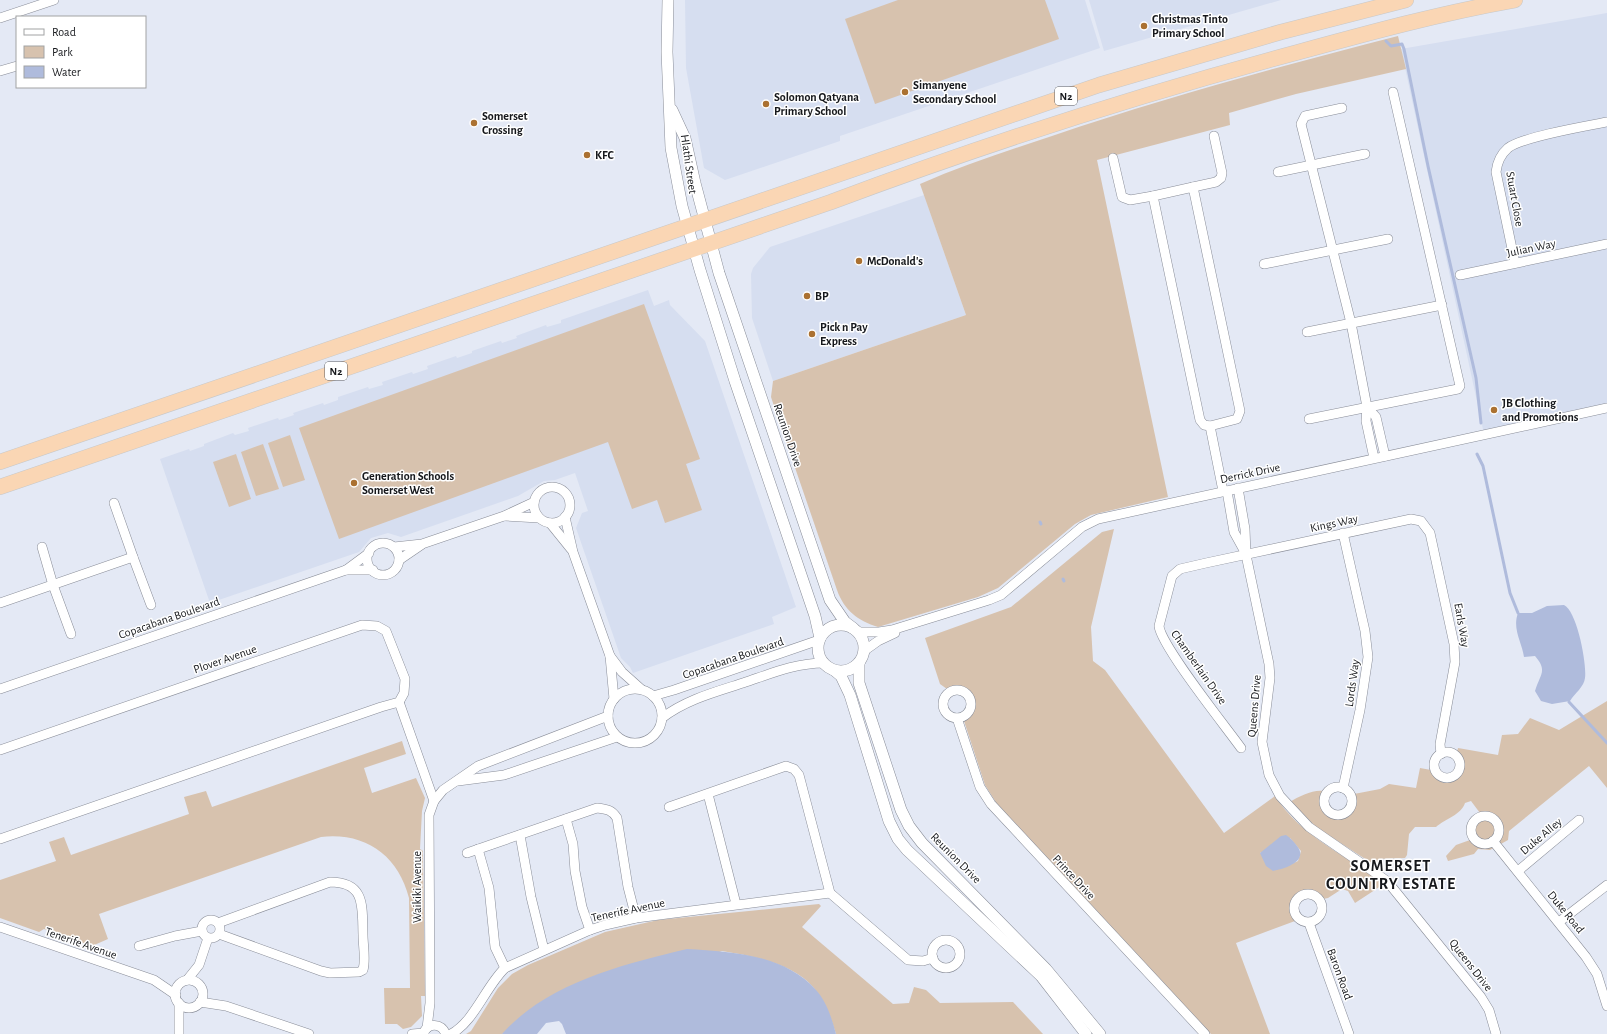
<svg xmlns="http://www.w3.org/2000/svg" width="1607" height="1034" font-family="'Alegreya Sans',sans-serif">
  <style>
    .built { fill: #d6def0 }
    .green { fill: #d7c2ae; fill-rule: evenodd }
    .water { fill: #afbbdc }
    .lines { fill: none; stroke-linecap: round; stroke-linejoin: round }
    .stream { stroke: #afbbdc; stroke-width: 3 }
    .minor-casing { stroke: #898d98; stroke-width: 10 }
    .tertiary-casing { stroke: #898d98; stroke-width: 12 }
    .trunk-casing { stroke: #c7c8c9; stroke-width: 16 }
    .minor { stroke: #fff; stroke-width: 9 }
    .tertiary { stroke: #fff; stroke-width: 11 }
    .trunk { stroke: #fad6b4; stroke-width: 15 }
    .poi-dot { fill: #ab7131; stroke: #fff; stroke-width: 1.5 }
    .labels { text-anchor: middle; stroke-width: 3; stroke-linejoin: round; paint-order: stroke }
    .shield { fill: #fff; stroke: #5c5d60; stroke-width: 1 }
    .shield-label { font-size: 11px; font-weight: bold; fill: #16181c }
    .poi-label { font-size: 12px; font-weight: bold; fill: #16181c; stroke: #fff; text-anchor: start }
    .street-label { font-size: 12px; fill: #16181c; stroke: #fff }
    .district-label { font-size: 16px; font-weight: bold; letter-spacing: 1px; fill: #16181c; stroke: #fff }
  </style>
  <rect width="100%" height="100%" fill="#e4e9f5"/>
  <g class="built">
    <path d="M685,0H1085L1100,48L840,136V141L725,180L704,168L686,68Z"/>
    <path d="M1089,0H1281L1104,51Z"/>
    <path d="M1607,13V408L1484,434L1401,49Z"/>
    <path d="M924,195L966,315L773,381L752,318L751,274L753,268L770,247Z"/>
    <path d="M648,290L654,306L669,300L670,305L705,341L796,607L772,617L774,624L633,673L630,667L621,658L576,528L582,513L588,511L575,473L555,480L544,481L518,496L401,537L388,533L371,538L359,552L210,603L160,459L189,449L190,451L204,446V444L233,433L235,435L249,431L248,428L278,418L279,420L294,415L293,413L323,403L324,405L338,400V397L368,387L369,389L383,385L382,382L412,372L413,374L428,369L427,366L456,356L457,358L472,353V351L501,341L502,343L517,338L516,336L546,325L547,327L561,323V320Z"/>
  </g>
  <g class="green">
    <path d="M898,0H1045L1059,39L875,104L845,19Z"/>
    <path d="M1398,36L1406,69L1296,94L1229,113L1230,125L1097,160L1168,497L1091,515L1075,524L998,588L978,597L878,627C858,621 844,610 837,590L779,421L771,397L773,381L966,315L920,184C963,165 1007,151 1052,136C1166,97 1281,66 1398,36Z"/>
    <path d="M644,304L700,459L686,464L702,510L665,523L657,500L632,509L608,442L339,539L299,428Z"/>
    <path d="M290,435L305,480L283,487L268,443Z"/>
    <path d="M263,444L279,489L256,496L241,452Z"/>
    <path d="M236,454L251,499L229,507L213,462Z"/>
    <path d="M1114,529L1091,627L1093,661L1105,670L1224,833L1275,796C1301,837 1347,855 1384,884L1355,903L1348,891L1342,889L1328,898L1323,899C1313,887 1293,889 1292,906C1291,912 1295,916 1295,921L1236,943L1270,1034H1211L997,804L985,785L964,721L973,711L972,697L963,689H947L940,684L925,638L1011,607L1102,532ZM1290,838L1301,851L1298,861L1287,866L1260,853Z"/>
    <path d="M1607,701V788L1589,766L1509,831L1508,840L1490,850L1478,849L1474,854L1448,861L1446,856L1456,845L1470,840C1466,829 1469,819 1480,813L1471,801L1465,803C1461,815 1445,819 1436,827H1415L1409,834L1407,855L1405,858L1378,859L1376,866L1316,827L1290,802C1299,796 1314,789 1324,791C1314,812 1340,827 1354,808V794L1380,789L1389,784L1416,788L1420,768L1431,770C1442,799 1479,773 1457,752L1458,748L1498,755L1502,735L1518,734L1530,718L1559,730Z"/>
    <path d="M402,741L406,754L364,768L372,793L416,778L425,798L422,811L420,849L423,851L425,996H421L422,1016L411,1027L403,1029L397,1024H385L384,988H410L409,898C398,855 365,832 321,837L99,914L108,939L92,946L44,929L39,932L0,918V880L56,861L49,842L64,837L71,855L189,814L184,797L206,791L212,807Z"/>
    <path d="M819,904L821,906L802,927L893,1004L909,1003L914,987L926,990L940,1003L1013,1002L1043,1034H836C831,1019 827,1005 817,992C798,964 753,956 722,951L502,1034H466L471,1031L498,988L512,974L528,965L605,932L658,920Z"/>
  </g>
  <g class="water">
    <path d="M1564,605C1577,611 1587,664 1585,678C1584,687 1575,693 1570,701L1552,704L1541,701L1535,691C1540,674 1548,671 1535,656L1524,657C1522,642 1512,629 1518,613H1532L1547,606Z"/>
    <path d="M1286,835C1291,838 1294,842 1297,846C1309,861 1285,869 1273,871L1266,866L1260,853L1281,836Z"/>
    <path d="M687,949C732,952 784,954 816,990C827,1002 832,1019 836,1034H566L562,1024L559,1021L546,1023L537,1034H502C547,983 624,964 687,949Z"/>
  </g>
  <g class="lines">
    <g class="stream">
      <path d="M1386,41L1391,46L1402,44L1404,49L1428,166L1476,378L1481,423"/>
      <path d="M1477,454L1483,466L1510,593L1518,613"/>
      <path d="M1040,522L1041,524"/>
      <path d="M1063,579L1064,581"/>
      <path d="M1569,702L1607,743"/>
    </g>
    <g class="minor-casing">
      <g id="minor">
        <path d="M0,18L54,0"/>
        <path d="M0,71L17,66"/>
        <path d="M1342,108L1305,116L1301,124L1351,323L1367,407L1366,421L1374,458"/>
        <path d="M1113,158L1122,197L1130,200L1153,196"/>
        <path d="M1278,172L1365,154"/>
        <path d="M1193,187L1240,411L1237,419L1210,426L1204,425L1200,420L1153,196Z"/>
        <path d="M1193,187L1216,182L1221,178L1222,173L1214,136"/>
        <path d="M1515,263L1496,172C1497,163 1500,155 1508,148C1522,137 1586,126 1607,122"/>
        <path d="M1264,264L1388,239"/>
        <path d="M1460,275L1607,244"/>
        <path d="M1307,332L1442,305"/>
        <path d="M1367,407L1376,417L1385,456"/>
        <path d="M1309,419L1458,389L1460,386L1393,92"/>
        <path d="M1210,426L1223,491"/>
        <circle cx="552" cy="505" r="18"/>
        <path d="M1238,488L1245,529L1246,555L1269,664L1270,678L1262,742L1269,775L1280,796L1309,827L1387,881L1481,997L1489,1010L1496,1034"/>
        <path d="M1227,491L1234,532L1245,552"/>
        <path d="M114,503L133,557"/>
        <path d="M505,516L539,518"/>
        <path d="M565,517L573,552L610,656L622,672L641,689"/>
        <path d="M550,523L571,549"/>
        <circle cx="383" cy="559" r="16"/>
        <path d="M42,547L53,585L71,634"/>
        <path d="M394,547L422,544L504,516L534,502"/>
        <path d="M399,560L421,545"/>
        <path d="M346,570H373"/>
        <path d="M0,603L133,557L151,605"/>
        <path d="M859,632H879L892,630L989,600L1001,595L1082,527L1098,519L1607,408"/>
        <path d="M864,651L878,641L895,633"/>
        <path d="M610,656L614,699"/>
        <circle cx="635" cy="716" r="27"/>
        <path d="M0,689L346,570L369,553"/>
        <circle cx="957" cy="704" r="14"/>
        <path d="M653,696L674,690L819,640"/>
        <path d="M399,702L434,801"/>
        <path d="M662,718C685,700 715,692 743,683C770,674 795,663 824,663"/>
        <path d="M957,718L980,787L991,804L1205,1034"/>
        <path d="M1241,748C1226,727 1161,646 1159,626L1172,576L1180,569L1206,563L1411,519L1421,521L1430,533L1454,644L1455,662L1440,744L1441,754"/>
        <path d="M0,750L362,625L377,626L386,631L405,679L404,693L399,702L381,707L0,839"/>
        <circle cx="1447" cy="765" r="13"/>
        <path d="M458,781L504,775L617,737"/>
        <circle cx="1338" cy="801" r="14"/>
        <path d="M1343,788L1360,710L1368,657L1365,631L1343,533"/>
        <path d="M708,794L736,904"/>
        <path d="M669,807L786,766L794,769L799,775L830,893L908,960L923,961L933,958"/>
        <circle cx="1485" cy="830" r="14"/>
        <path d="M566,819L573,844L575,871L582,907L590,930"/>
        <path d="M520,835L531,897L544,950"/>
        <path d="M1493,841L1586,957L1597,974L1607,1006"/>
        <path d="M478,849L489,888L495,947L505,968"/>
        <path d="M467,853L597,808C607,809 612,810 617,818L628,887L636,918"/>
        <path d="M1518,871L1579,820"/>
        <circle cx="1308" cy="908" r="14"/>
        <circle cx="211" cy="929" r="9"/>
        <path d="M1559,922L1607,885"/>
        <path d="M218,923L330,882C366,882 362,907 363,935C363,946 366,959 363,970L359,972L330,973L321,971L219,934"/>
        <path d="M1309,923L1349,1034"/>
        <path d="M0,927L154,980L176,995"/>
        <circle cx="946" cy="954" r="14"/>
        <path d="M139,946L175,936L202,931"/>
        <path d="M187,980L199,965L208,938"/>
        <circle cx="189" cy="994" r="14"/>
        <path d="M200,1002L226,1006L309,1034"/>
        <path d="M427,1028L430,1003L429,815L434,801L443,790L478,766L608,716"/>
        <path d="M179,1034V1003"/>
        <path d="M412,1034L424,1033"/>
        <path d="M423,1034C428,1022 441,1023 446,1034"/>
        <path d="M451,1034C474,1022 486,986 505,968L590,930L605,925L636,918L830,893"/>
      </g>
    </g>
    <g class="tertiary-casing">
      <g id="tertiary">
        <path d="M668,0L667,52L671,148L682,206L700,270L735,381L815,616L820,638"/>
        <path d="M672,110L685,138L695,183L719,273L830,600L845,622L853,628"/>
        <circle cx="841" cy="648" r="23"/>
        <path d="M859,664V683L901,810L909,826L922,843L1046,969L1100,1034"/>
        <path d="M835,671L841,676L850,695L889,821L898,839L907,850L1041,976L1086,1034"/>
      </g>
    </g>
    <g class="trunk-casing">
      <g id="trunk">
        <path d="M0,462L1099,85L1281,32L1406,0"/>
        <path d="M0,487L831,202C983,145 1138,95 1295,53C1368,33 1441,13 1515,0"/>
      </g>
    </g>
    <use href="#minor" class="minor"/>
    <use href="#tertiary" class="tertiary"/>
    <use href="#trunk" class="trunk"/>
  </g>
  <g class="poi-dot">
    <circle cx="1144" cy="26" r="4"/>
    <circle cx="905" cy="92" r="4"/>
    <circle cx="766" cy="104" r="4"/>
    <circle cx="474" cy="123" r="4"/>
    <circle cx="587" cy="155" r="4"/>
    <circle cx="859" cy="261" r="4"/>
    <circle cx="807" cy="296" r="4"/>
    <circle cx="812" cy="334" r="4"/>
    <circle cx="1494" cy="410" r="4"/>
    <circle cx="354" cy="483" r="4"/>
  </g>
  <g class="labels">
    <g class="shield">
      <rect x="1055" y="87" width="22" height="18" rx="3"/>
      <rect x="325" y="362" width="22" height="18" rx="3"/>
    </g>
    <g class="shield-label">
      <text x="1066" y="100">N2</text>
      <text x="336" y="375">N2</text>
    </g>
    <g class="poi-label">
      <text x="1152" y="23">Christmas Tinto<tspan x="1152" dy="14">Primary School</tspan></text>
      <text x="913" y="89">Simanyene<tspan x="913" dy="14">Secondary School</tspan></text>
      <text x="774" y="101">Solomon Qatyana<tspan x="774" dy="14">Primary School</tspan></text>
      <text x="482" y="120">Somerset<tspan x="482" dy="14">Crossing</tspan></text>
      <text x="595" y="159">KFC</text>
      <text x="867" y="265">McDonald's</text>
      <text x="815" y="300">BP</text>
      <text x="820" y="331">Pick n Pay<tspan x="820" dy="14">Express</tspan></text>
      <text x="1502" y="407">JB Clothing<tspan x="1502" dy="14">and Promotions</tspan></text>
      <text x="362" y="480">Generation Schools<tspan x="362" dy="14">Somerset West</tspan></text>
    </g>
    <g class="street-label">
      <text transform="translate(689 164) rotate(82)" y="4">Hlathi Street</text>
      <text transform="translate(1515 199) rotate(80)" y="4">Stuart Close</text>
      <text transform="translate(1531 248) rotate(-12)" y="4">Julian Way</text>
      <text transform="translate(788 435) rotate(71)" y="4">Reunion Drive</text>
      <text transform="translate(1250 473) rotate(-12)" y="4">Derrick Drive</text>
      <text transform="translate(1334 523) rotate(-12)" y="4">Kings Way</text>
      <text transform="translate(169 618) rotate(-19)" y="4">Copacabana Boulevard</text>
      <text transform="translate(1462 625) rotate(80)" y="4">Earls Way</text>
      <text transform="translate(733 658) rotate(-19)" y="4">Copacabana Boulevard</text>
      <text transform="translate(225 659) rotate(-19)" y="4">Plover Avenue</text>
      <text transform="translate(1199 667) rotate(55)" y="4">Chamberlain Drive</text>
      <text transform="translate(1352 683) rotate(-82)" y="4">Lords Way</text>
      <text transform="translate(1254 706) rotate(-85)" y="4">Queens Drive</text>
      <text transform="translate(1541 836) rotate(-40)" y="4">Duke Alley</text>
      <text transform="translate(956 858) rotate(45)" y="4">Reunion Drive</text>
      <text transform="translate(1074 877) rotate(47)" y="4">Prince Drive</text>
      <text transform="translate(417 887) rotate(-90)" y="4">Waikiki Avenue</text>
      <text transform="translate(628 910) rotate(-12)" y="4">Tenerife Avenue</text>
      <text transform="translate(1566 912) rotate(51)" y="4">Duke Road</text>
      <text transform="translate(81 943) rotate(19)" y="4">Tenerife Avenue</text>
      <text transform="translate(1471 965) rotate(52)" y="4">Queens Drive</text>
      <text transform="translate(1340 974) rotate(70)" y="4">Baron Road</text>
    </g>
    <g class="district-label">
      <text x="1391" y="871">SOMERSET<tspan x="1391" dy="18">COUNTRY ESTATE</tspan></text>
    </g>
  </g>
  <rect x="16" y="16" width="130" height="72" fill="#ffffff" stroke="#a2a3a4"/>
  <rect x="24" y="29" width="20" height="6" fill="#ffffff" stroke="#a2a3a4"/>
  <text x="52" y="36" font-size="12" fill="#16181c">Road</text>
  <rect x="24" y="46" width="20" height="12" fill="#d7c2ae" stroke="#a2a3a4"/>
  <text x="52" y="56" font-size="12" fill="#16181c">Park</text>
  <rect x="24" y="66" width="20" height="12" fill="#afbbdc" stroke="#a2a3a4"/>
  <text x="52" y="76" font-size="12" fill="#16181c">Water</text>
</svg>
